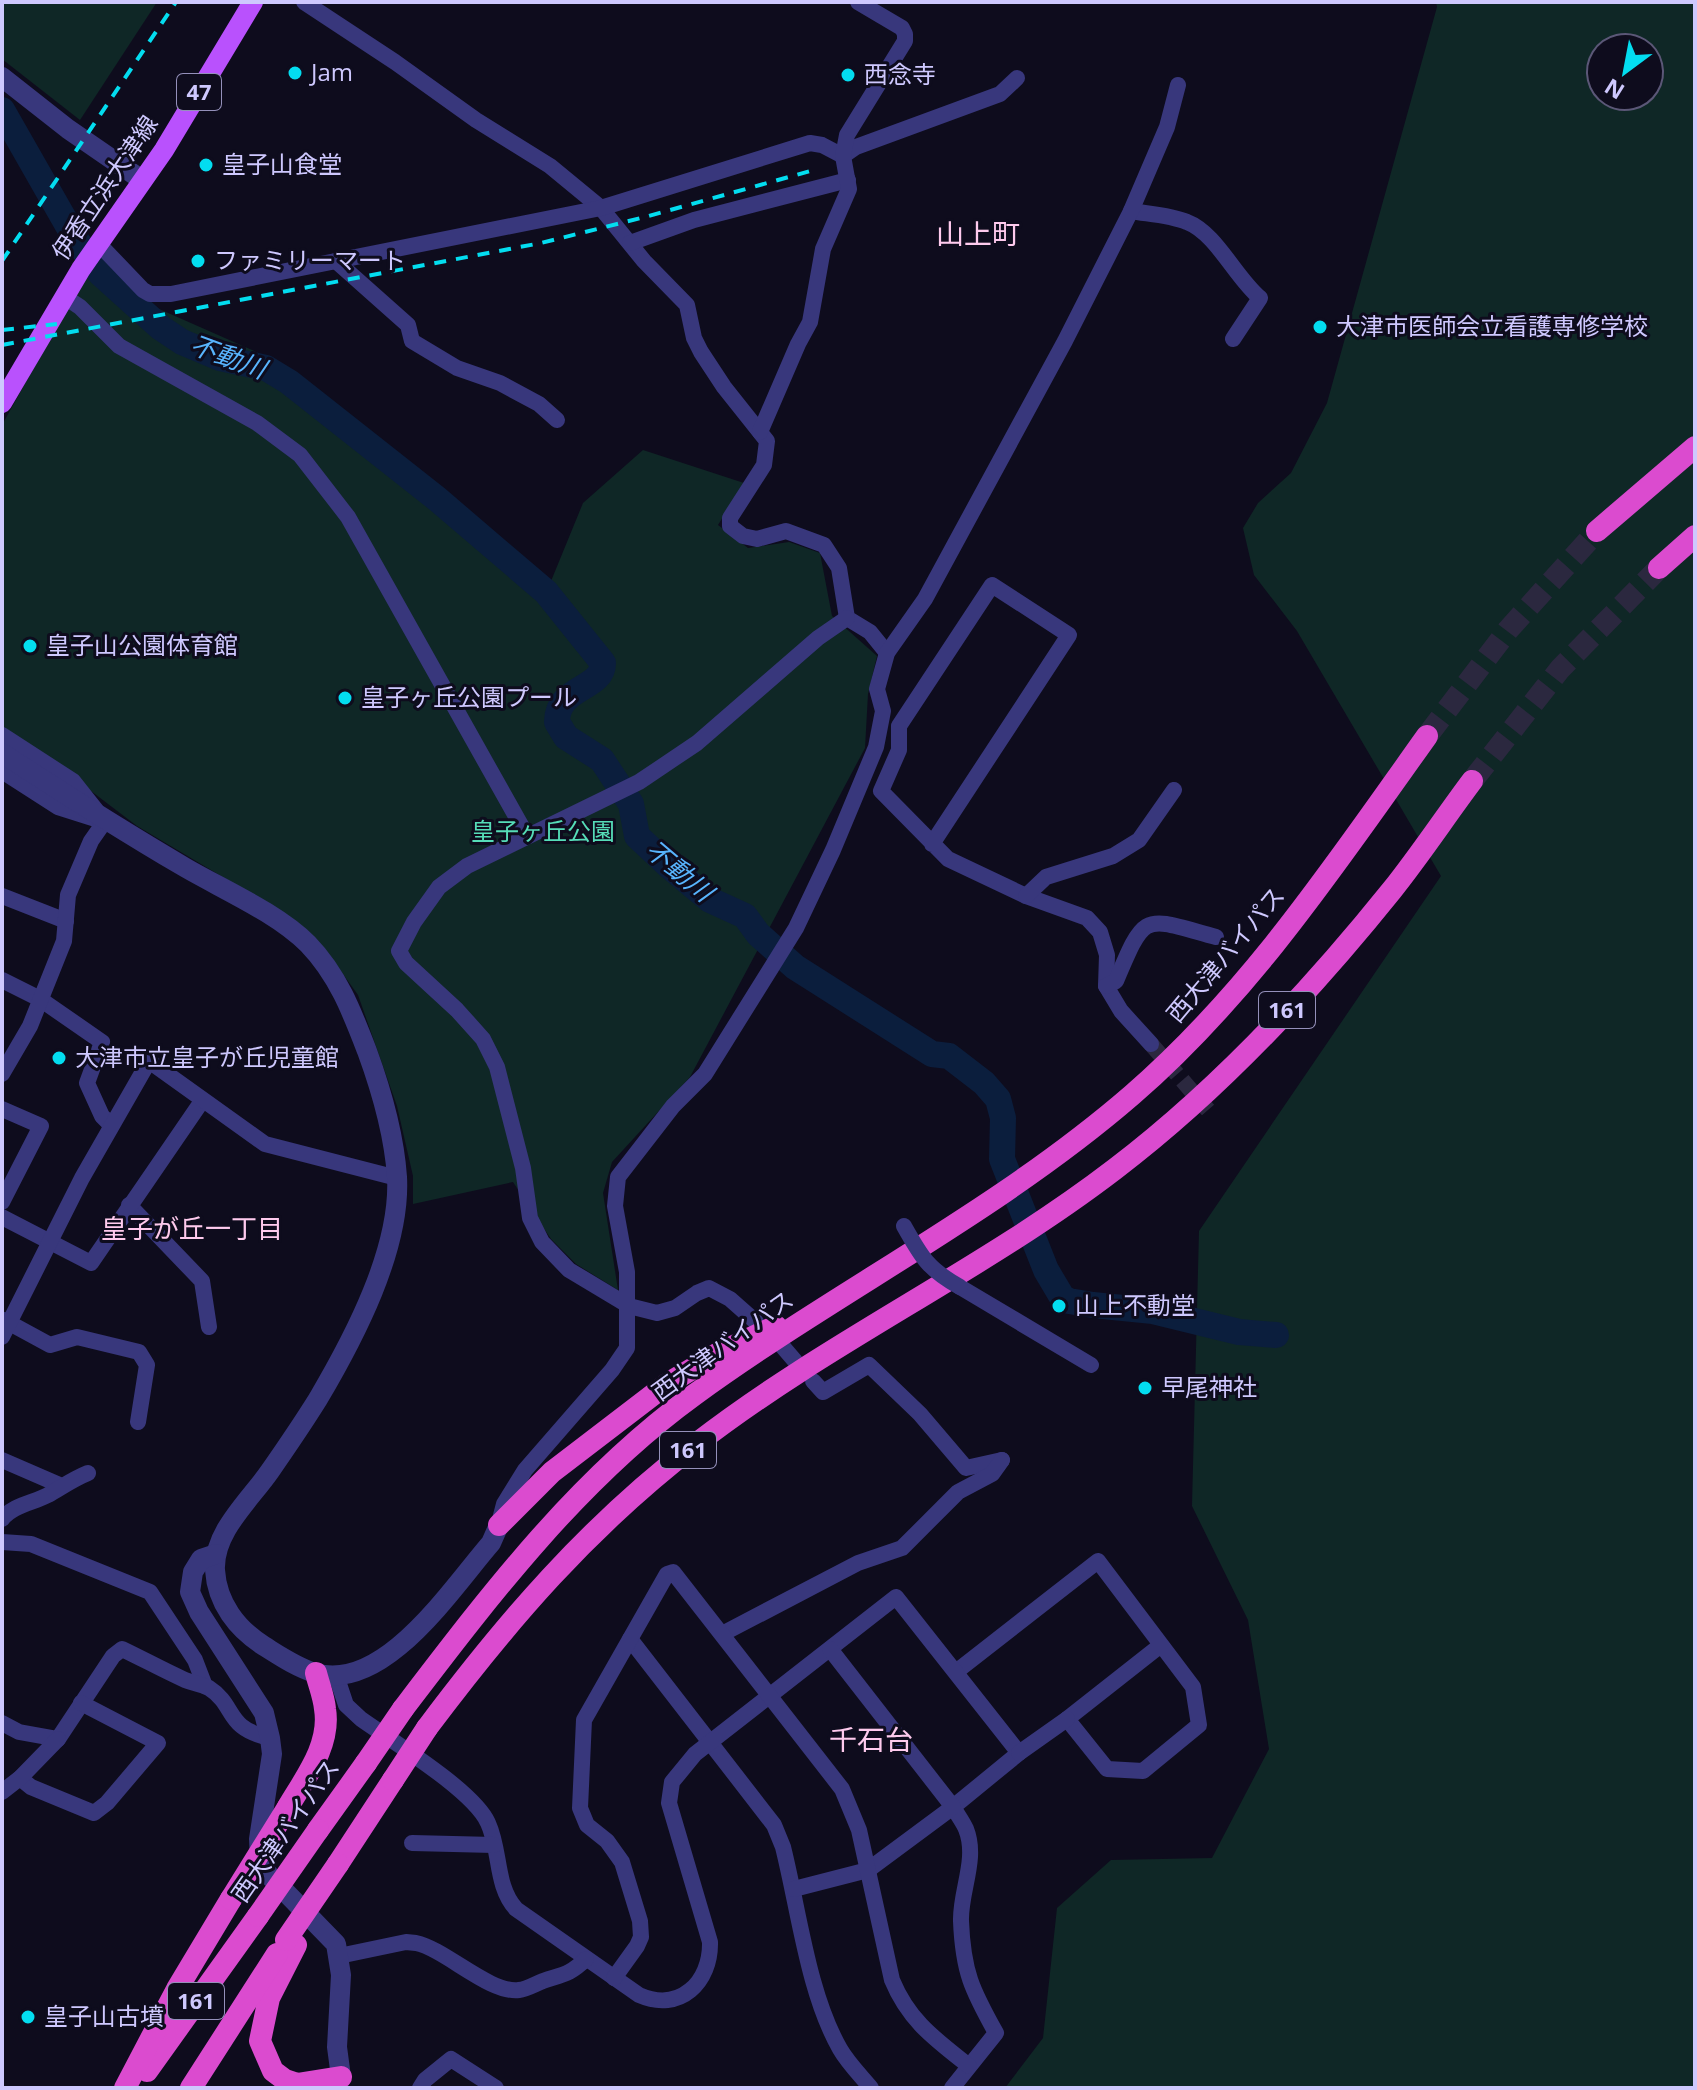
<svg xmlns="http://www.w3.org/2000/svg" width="1697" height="2090" font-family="'Open Sans','Noto Sans JP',sans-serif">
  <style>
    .green { fill: #0f2726; fill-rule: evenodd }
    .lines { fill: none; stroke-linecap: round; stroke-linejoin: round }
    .river { stroke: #0b1e3d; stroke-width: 26 }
    .minor-tunnel { stroke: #2b283f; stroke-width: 16; stroke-dasharray: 16 8; stroke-linecap: butt }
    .trunk-tunnel { stroke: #2b283f; stroke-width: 22; stroke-dasharray: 22 11; stroke-linecap: butt }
    .minor { stroke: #38377c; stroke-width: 16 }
    .tertiary { stroke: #38377c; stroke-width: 20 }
    .primary { stroke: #b951fd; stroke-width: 20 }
    .trunk { stroke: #db4bcf; stroke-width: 22 }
    .rail { stroke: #03ddf0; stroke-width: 4; stroke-dasharray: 12 10; stroke-linecap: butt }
    .minor-bridge { stroke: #38377c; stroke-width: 16 }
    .trunk-bridge { stroke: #db4bcf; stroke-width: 22 }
    .poi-dot { fill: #03ddf0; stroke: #0e0c1d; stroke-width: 3 }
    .labels { text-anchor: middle; stroke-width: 6; stroke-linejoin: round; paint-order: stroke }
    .shield { fill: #0e0c1d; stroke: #9490ba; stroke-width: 2 }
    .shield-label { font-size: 22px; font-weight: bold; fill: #cec8fe }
    .poi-label { font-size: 24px; fill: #cec8fe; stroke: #0e0c1d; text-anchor: start }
    .street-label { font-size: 24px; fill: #cec8fe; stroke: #0e0c1d }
    .park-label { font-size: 24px; fill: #56ddb8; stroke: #0e0c1d }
    .water-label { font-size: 26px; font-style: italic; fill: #58b4fd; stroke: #0e0c1d }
    .neighbourhood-label { font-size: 26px; fill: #fecaed; stroke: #0e0c1d }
    .quarter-label { font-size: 28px; fill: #fecaed; stroke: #0e0c1d }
  </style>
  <rect width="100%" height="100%" fill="#0e0c1d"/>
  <g class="green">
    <path d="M2,2H157L80,120L2,59Z"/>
    <path d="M1436,2H1695V2088H1005L1043,2038L1057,1908L1111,1860L1212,1858L1269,1749L1248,1620L1192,1506L1199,1231L1441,876L1297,631L1254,575L1243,528L1258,503L1291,473L1327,403L1437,7ZM1601,48H1649V96H1601Z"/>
    <path d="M96,256L141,301L270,358L549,586L583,503L643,450L744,483L718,525L748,548L789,542L820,553L832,616L877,656L868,694L865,748L690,1077L612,1162L603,1193L618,1290L576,1264L551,1239L513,1182L413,1204V1176L397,1106L358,995L325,949L258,898L137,826L91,791L2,730V425Z"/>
  </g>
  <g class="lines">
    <path class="river" d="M2,110L75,238L100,273L161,328L182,342L220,358L266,368L289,382L436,498L546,592L603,663C603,690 557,686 557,722L566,737L602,760L631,804L637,836L669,866L710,900L745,916L758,934L795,967L932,1054L949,1056L984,1083L998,1099L1003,1118L1002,1159L1046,1270L1062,1297L1069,1301L1093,1305L1153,1311L1239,1332L1276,1335"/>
    <path class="minor-tunnel" d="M1151,1044L1208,1110"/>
    <g class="trunk-tunnel">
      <path d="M1427,736L1508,630L1597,531"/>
      <path d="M1472,781L1560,669L1659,568"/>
    </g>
    <g class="minor">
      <path d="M304,2L395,62L476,120L550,166L601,208L644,261L687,305L694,338L701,352L724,387L767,441L764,465L730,518V526L743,536L757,539L786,531L824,545L839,568L847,618L870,632L887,653"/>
      <path d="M1131,211C1148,214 1170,215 1187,222C1216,233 1235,277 1260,298L1233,339"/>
      <path d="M98,243L143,290L150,294H171L601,208L810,143L822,145L843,156L856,147L1000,94L1017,78"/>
      <path d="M630,243L694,220L848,180"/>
      <path d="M336,261L408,325L412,341L457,368L500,383L539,404L557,420"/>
      <path d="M65,297L80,307L119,346L257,423L300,455L348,517L527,836"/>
      <path d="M760,432L798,344L810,322L823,249L849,189L843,156L847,135L905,41V34L902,28L858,2"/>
      <path d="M2,735L73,781L96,810"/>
      <path d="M2,771L58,807L99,820"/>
      <path d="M932,844L1069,635L992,585L899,726V750L881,791L948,859L1026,896L1087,918L1100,932L1107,955L1106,986L1121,1011L1151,1044"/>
      <path d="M2,896L66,921"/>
      <path d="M1026,896L1046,877L1113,856L1139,840L1174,790"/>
      <path d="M2,980L40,999L102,1042L87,1083L102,1116L111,1125"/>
      <path d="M1106,986L1116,981C1146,910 1143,917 1216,937"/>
      <path d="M2,1074L30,1026L64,941L68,895L91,841L105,821"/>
      <path d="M2,1109L41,1126L2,1202"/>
      <path d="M129,1205L202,1281L209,1327"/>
      <path d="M2,1217L91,1263L202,1101"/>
      <path d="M960,1287L1091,1365"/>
      <path d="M4,1320L50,1345L77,1337L139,1352L147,1365L138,1422"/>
      <path d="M756,1322L730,1299L709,1288L697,1293L675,1308L657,1313L629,1306L569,1270L542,1242L530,1218L523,1168L497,1067L483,1039L457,1010L406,963L399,951L414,922L439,887L467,866L639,782L697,743L818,638L847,618"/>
      <path d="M2,1337L82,1178L149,1061L265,1144L397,1178"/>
      <path d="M783,1347L795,1361"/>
      <path d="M813,1381L823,1392L869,1365L920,1414L966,1468L1002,1460"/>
      <path d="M2,1460L62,1486"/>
      <path d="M2,1519C13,1505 33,1503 48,1495C62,1487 73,1479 88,1473"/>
      <path d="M499,1523L504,1504L525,1470L612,1370L627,1348V1272L615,1206L618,1177L673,1106L705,1074L796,928L833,850L876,747L883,711L877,689L887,653L925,599L1065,341L1131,211L1167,127L1178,85"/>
      <path d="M2,1542L31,1544L150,1592L195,1660L205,1686"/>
      <path d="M722,1634L858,1563L902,1548L958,1492L992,1474L1002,1460"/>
      <path d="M630,1639L774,1825L783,1847C799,1911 808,1993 840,2049C848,2063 861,2076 871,2088"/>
      <path d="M957,1671L1098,1561L1193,1687L1199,1725L1143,1771L1107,1769L1067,1719L1161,1645"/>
      <path d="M336,1675L346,1705L361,1719C392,1741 474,1791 488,1823C501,1851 495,1886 516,1909L639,1995C680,2013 711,1982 710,1942L669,1803L672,1782L695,1754L896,1597L1019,1753L953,1807C957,1814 963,1822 966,1829C978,1859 960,1891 961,1921C963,1972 972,1990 996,2033L952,2088"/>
      <path d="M2,1723L19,1732L58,1739L113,1656L122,1649C143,1659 163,1670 185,1680C193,1683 201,1684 209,1688C237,1706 224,1728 270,1738"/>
      <path d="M1019,1753L1067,1719"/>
      <path d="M20,1778L31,1787L94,1813L107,1803L158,1743L81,1703"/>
      <path d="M2,1792L20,1778L58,1739"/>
      <path d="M412,1843L494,1845"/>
      <path d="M794,1889L868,1870L953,1807L830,1649"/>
      <path d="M339,1956L406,1942L416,1943C445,1949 490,1994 519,1990C527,1989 535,1984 543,1981C564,1974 569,1975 586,1959"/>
      <path d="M614,1978L637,1946L641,1937L640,1921L622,1862L607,1841L587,1825L580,1808L584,1720L667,1574L673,1572L842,1789L859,1830L892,1980C909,2021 935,2039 969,2066"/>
      <path d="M420,2088L425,2080L451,2059L496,2088"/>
    </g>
    <g class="tertiary">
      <path d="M2,77L68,129L142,180"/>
      <path d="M2,753C63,793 123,831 186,868C224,890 277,913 308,944C338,975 352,1012 367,1051C382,1092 394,1133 397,1177C401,1249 354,1338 318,1399C303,1423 286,1448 270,1471C250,1500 213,1532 215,1570C217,1603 237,1629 264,1646C280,1656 296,1667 315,1673C384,1693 451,1589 491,1543L499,1525"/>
      <path d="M216,1554L201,1559L193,1572L190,1592L199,1612L264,1713L270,1738L272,1754L259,1839L260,1858L267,1873L336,1944L341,1975L337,2047L341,2077"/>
    </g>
    <path class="primary" d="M2,403L81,269L164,150L253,2"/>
    <g class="trunk">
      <path d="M1597,531L1695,447"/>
      <path d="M1659,568L1695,536"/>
      <path d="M499,1525L552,1472L667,1384L717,1354L776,1326"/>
      <path d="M403,1709C490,1595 577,1480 694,1395C837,1291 998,1211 1132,1095C1250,993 1337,862 1427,736"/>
      <path d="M427,1728C508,1620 588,1527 696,1444C829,1341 982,1271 1115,1169C1219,1090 1310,992 1392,890C1420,855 1445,817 1472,781"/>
      <path d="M288,1807C305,1778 331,1745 325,1709C324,1697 319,1685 316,1673"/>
      <path d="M318,1830L366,1763"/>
      <path d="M338,1864L393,1780"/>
      <path d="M296,1945L269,1998L260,2041L273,2071L285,2080L297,2084L341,2077"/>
      <path d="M147,2071L258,1916"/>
      <path d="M125,2088L177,1989L231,1899"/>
      <path d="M191,2088L277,1954"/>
    </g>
    <g class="rail">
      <path d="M2,261L176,2"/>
      <path d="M2,330L57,324"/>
      <path d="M2,345L541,243L645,217L814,170"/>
    </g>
    <path class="minor-bridge" d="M904,1226C922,1258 928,1269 960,1287"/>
    <g class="trunk-bridge">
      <path d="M366,1763L403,1709"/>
      <path d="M393,1780L427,1728"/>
      <path d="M231,1899L288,1807"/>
      <path d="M258,1916L318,1830"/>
      <path d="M286,1940L338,1864"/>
    </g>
  </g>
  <g class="poi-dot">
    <circle cx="295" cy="73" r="8"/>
    <circle cx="848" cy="75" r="8"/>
    <circle cx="206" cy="165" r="8"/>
    <circle cx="198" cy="261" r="8"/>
    <circle cx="1320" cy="327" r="8"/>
    <circle cx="30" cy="646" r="8"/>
    <circle cx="345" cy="698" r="8"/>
    <circle cx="59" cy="1058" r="8"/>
    <circle cx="1059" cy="1306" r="8"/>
    <circle cx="1145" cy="1388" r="8"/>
    <circle cx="28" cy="2017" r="8"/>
  </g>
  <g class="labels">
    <g class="shield">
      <rect x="177" y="74" width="44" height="36" rx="6"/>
      <rect x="1259" y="992" width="56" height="36" rx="6"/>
      <rect x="660" y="1432" width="56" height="36" rx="6"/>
      <rect x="168" y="1983" width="56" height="36" rx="6"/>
    </g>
    <g class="shield-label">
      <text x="199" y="100">47</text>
      <text x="1287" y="1018">161</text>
      <text x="688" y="1458">161</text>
      <text x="196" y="2009">161</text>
    </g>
    <g class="poi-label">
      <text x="311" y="81">Jam</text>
      <text x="864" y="83">西念寺</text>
      <text x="222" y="173">皇子山食堂</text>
      <text x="214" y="269">ファミリーマート</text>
      <text x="1336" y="335">大津市医師会立看護専修学校</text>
      <text x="46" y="654">皇子山公園体育館</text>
      <text x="361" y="706">皇子ヶ丘公園プール</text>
      <text x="75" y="1066">大津市立皇子が丘児童館</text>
      <text x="1075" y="1314">山上不動堂</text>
      <text x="1161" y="1396">早尾神社</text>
      <text x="44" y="2025">皇子山古墳</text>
    </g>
    <g class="street-label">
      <text transform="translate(105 188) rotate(-56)" y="8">伊香立浜大津線</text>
      <text transform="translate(1226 955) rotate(-50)" y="8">西大津バイパス</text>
      <text transform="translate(723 1346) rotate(-36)" y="8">西大津バイパス</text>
      <text transform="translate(286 1831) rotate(-55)" y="8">西大津バイパス</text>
    </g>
    <g class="park-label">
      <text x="543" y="840">皇子ヶ丘公園</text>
    </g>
    <g class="water-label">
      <text transform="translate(228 357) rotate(20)" y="9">不動川</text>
      <text transform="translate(679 871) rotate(40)" y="9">不動川</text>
    </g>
    <g class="neighbourhood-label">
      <text x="192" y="1238">皇子が丘一丁目</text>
    </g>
    <g class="quarter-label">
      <text x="978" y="244">山上町</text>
      <text x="871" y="1750">千石台</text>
    </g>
  </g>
  <rect width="1697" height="2090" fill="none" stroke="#cec8fe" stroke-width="8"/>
  <g transform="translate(1625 72) rotate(212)"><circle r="38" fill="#0e0c1d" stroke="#5b5777" stroke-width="2"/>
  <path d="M0-6L14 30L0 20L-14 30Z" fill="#03ddf0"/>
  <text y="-12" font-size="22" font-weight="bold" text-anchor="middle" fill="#cec8fe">N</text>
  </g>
</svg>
